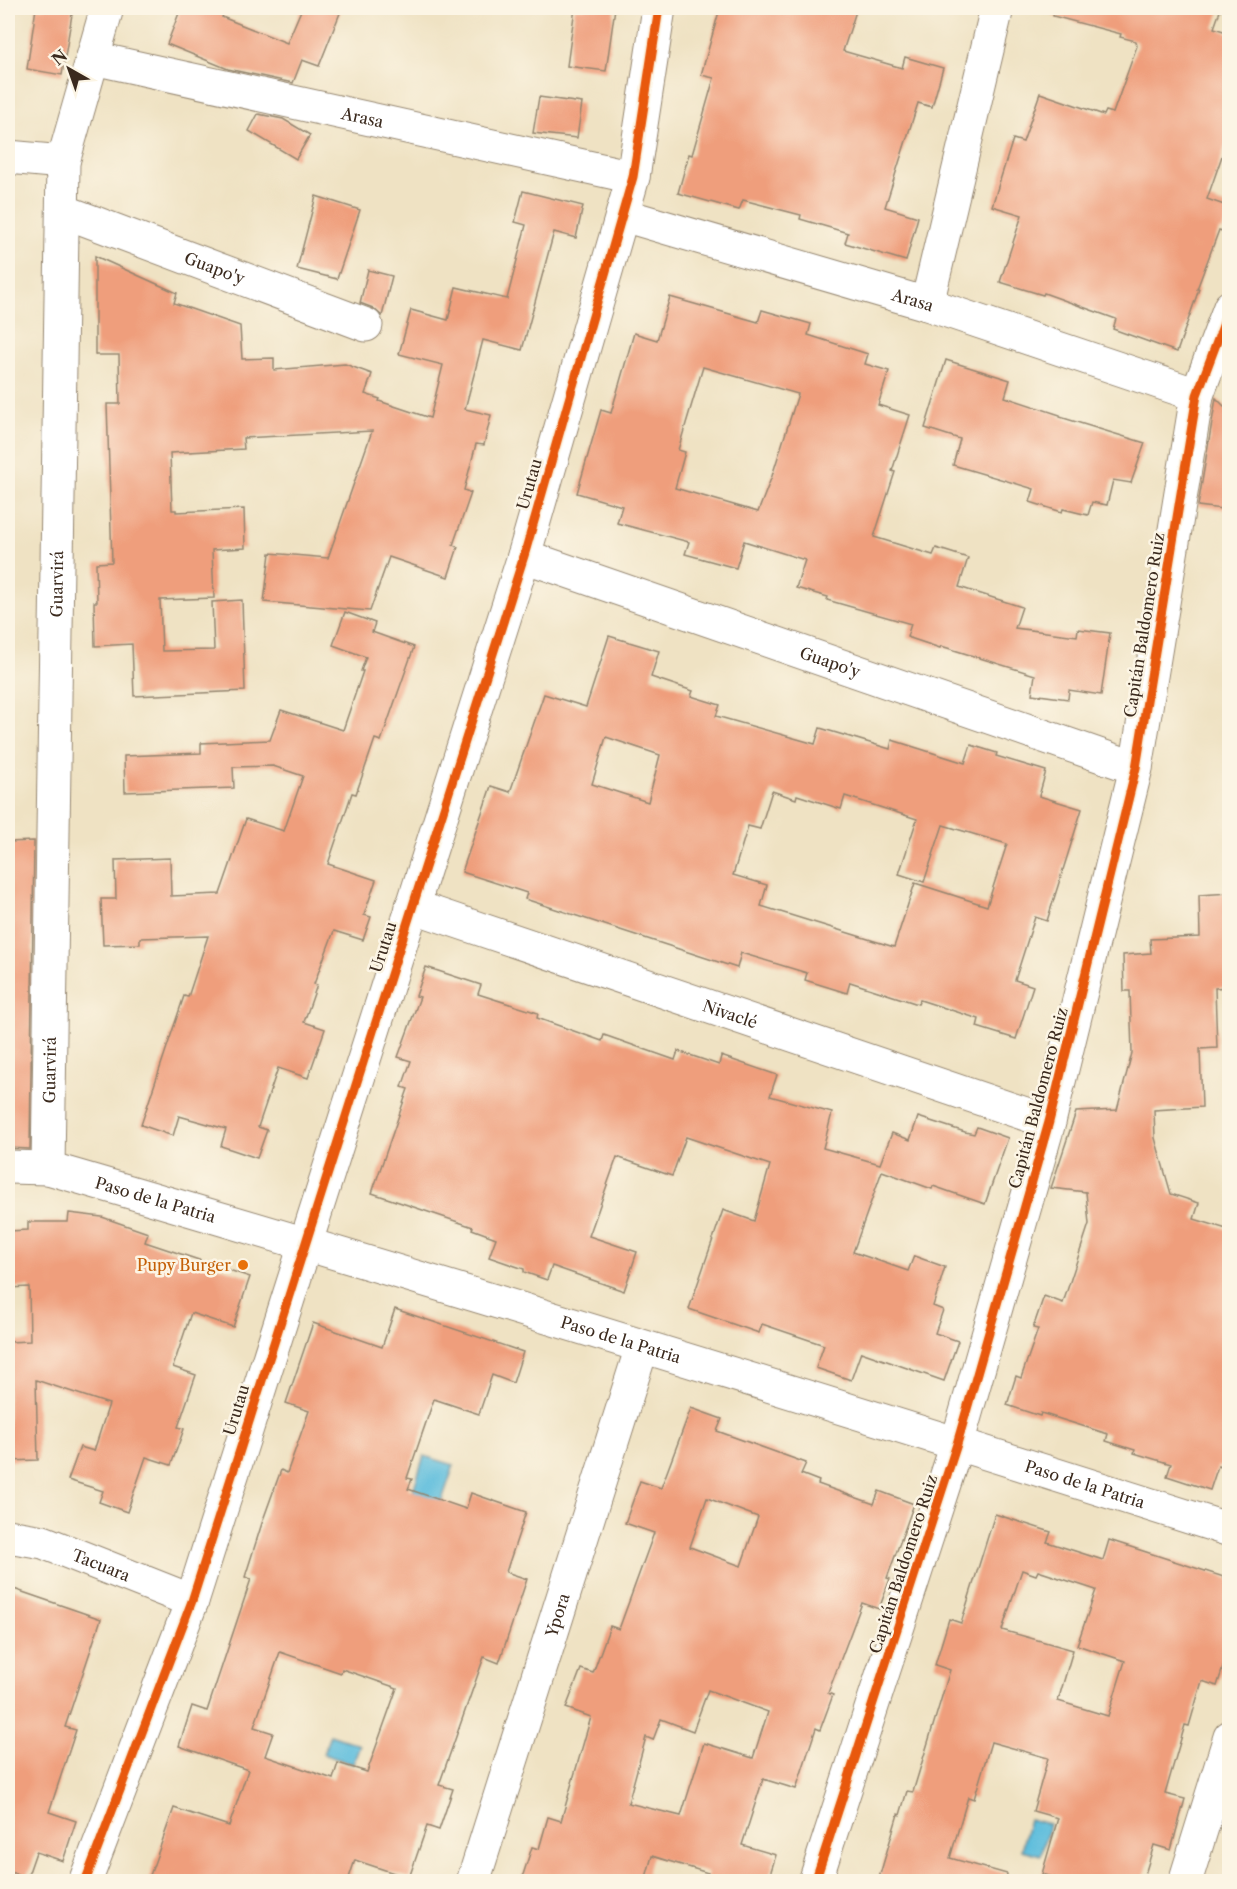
<svg xmlns="http://www.w3.org/2000/svg" width="1237" height="1889" font-family="'Libre Caslon Text',serif">
  <style>
    .water { fill: #5fbedd; stroke: #4d747e; stroke-width: 1.5 }
    .building { fill: #ef9e7b; fill-rule: evenodd }
    .lines { fill: none; stroke-linecap: round; stroke-linejoin: round }
    .minor-casing { stroke: #958670; stroke-width: 35 }
    .minor { stroke: #fff; stroke-width: 33 }
    .cycleway-casing { stroke: #fcf5e5; stroke-width: 13 }
    .cycleway { stroke: #e8590c; stroke-width: 9 }
    .food-dot { fill: #e8710a; stroke: #fcf5e5; stroke-width: 2 }
    .labels { text-anchor: middle; stroke-width: 5; stroke-linejoin: round; paint-order: stroke }
    .street-label { font-size: 16px; fill: #3b2a1e; stroke: #fcf5e5 }
    .food-label { font-size: 16px; fill: #c56008; stroke: #fcf5e5; text-anchor: end }
  </style>
  <rect width="100%" height="100%" fill="#fcf5e5"/>
  <filter id="ink" filterUnits="userSpaceOnUse"><feTurbulence type="fractalNoise" baseFrequency=".0167" numOctaves="2"/><feDisplacementMap in="SourceGraphic" scale="12" xChannelSelector="R" yChannelSelector="G"/><feConvolveMatrix kernelMatrix="1 2 1 2 8 2 1 2 1" color-interpolation-filters="sRGB"/></filter>
  <filter id="wash" filterUnits="userSpaceOnUse"><feTurbulence type="fractalNoise" baseFrequency=".008" numOctaves="4" result="noise"/><feDisplacementMap in="SourceGraphic" scale="24" xChannelSelector="R" yChannelSelector="G"/><feGaussianBlur stdDeviation="1.35" result="paint"/><feColorMatrix in="noise" values="0 0 0 0 0 0 0 0 0 0 0 0 0 0 0 0 0 1.4 0 .05"/><feComposite in="paint" operator="in"/></filter>
  <g filter="url(#wash)">
    <rect width="100%" height="100%" fill="#efe2c3"/>
    <g class="water">
      <path d="M424,1456L454,1465L440,1506L411,1497Z"/>
      <path d="M330,1735L360,1745L353,1764L323,1754Z"/>
      <path d="M1029,1819L1049,1824L1041,1855L1021,1850Z"/>
    </g>
    <g id="blocks">
      <g class="building">
        <path d="M36,8H73L62,75L27,69Z"/>
        <path d="M181,8H226L222,17L287,43L302,8H342L319,66L302,60L293,83L228,69L167,44Z"/>
        <path d="M575,8H615L606,71L567,66Z"/>
        <path d="M720,8H857L843,51L902,68L905,57L943,68L932,107L918,103L885,207L918,217L906,261L845,243L848,233L800,219L801,215L743,200L739,210L678,193L689,154L692,155L714,78L701,75Z"/>
        <path d="M1054,8H1221L1214,28L1230,33V133L1207,199L1230,207V210L1222,231L1219,230L1197,289H1199L1177,352L1113,329L1116,319L1044,293L1043,295L1000,282L1022,215L992,206L1013,139L1023,142L1040,93L1104,115L1106,111L1113,113L1137,46L1136,41L1120,37L1121,34L1053,16Z"/>
        <path d="M539,97L582,103L577,138L533,133Z"/>
        <path d="M258,114L283,119L310,135L296,159L249,131Z"/>
        <path d="M523,191L583,206L576,238L554,232L522,350L483,340L465,409L491,415L484,445L476,444L464,490L471,493L453,545L458,547L448,577L389,557L370,611L264,602L270,553L328,558L372,431L243,438L244,449L170,453L172,510H176V512L244,509L245,548L212,550L214,598L160,600L162,651L214,650L212,602L242,600L245,691L134,696L132,644L95,646L94,602H97L96,563L112,562L107,404H120L119,355H95V256L177,293L174,303L240,326L242,359L274,358V370L345,364L372,374L365,394L380,399L379,401L430,418L443,365L399,354L411,310L448,320L456,287L507,299L526,225L515,222Z"/>
        <path d="M316,196L360,210L337,279L297,269Z"/>
        <path d="M368,270L392,276L382,316L373,308L360,303Z"/>
        <path d="M670,297L758,322L762,310L811,324L808,335L868,354L865,364L889,371L878,405L910,415L892,471L895,472L874,537L933,555L936,548L968,558L959,587L1022,607L1015,628L1077,636L1078,629L1110,633L1101,695L1069,690L1068,699L1032,694L1035,675L941,646L940,648L907,637L911,624L827,600L828,597L796,588L805,560L744,541L736,568L685,554L689,542L617,523L622,506L577,493L601,410L611,413L634,333L657,340ZM703,367L798,394L772,476L758,512L675,488L685,452L678,450Z"/>
        <path d="M946,360L1010,380L1005,397L1060,415V417L1145,443L1131,483L1113,480L1107,505L1092,502L1088,515L1063,509L1062,512L1030,502L1034,489L953,465L960,439L925,428Z"/>
        <path d="M1216,398L1230,412V510L1198,506Z"/>
        <path d="M345,612L375,623L372,632L414,647L381,741L375,739L356,794L352,793L328,864L376,880L364,915L371,917L363,940L334,931L314,984L317,985L304,1022L325,1029L308,1078L278,1068L258,1127L267,1130L257,1158L221,1146L226,1129L179,1116L173,1136L141,1125L184,996L188,997L208,936L140,938V944L103,945L101,899H116L115,860L170,858L171,896L220,894L246,819L284,831L303,776L273,766L233,767L234,788L125,792L124,756L201,753V743L270,740L281,710L343,730L363,671H361L366,657L333,645Z"/>
        <path d="M609,636L659,651L651,677L693,691L691,696L720,705L716,716L815,744L820,728L890,749L892,740L965,763L971,745L997,753L996,756L1046,771L1039,796L1082,809L1047,921L1035,917L1015,980L1033,986L1016,1039L977,1027L979,1019L920,1000L918,1004L850,982L847,993L805,980L807,973L741,953L737,968L525,899L527,893L462,872L491,786L510,792L544,694L586,707ZM606,737L660,755L648,802L592,784ZM772,791L796,799L797,795L841,809L845,796L917,819L899,874L924,882L943,825L1007,844L987,906L915,883L894,947L761,906L767,885L733,875L748,826L760,829Z"/>
        <path d="M34,841L30,1149L8,1148V842Z"/>
        <path d="M1230,893V987L1215,988L1217,1048L1200,1049L1202,1107L1154,1110L1155,1138L1171,1194L1199,1203L1194,1219L1230,1230V1470L1218,1466L1210,1490L1167,1476L1171,1464L1134,1453L1135,1450L1106,1441L1108,1434L1041,1413L1040,1416L1007,1405L1016,1376L1021,1378L1038,1329L1033,1328L1044,1296L1063,1303L1089,1224L1086,1192L1051,1188L1076,1112L1117,1110L1132,1053L1130,991H1124L1123,955L1151,953L1150,939L1200,937L1199,895Z"/>
        <path d="M426,967L481,985L478,994L538,1013L537,1018L602,1041L604,1035L675,1060L678,1051L719,1065L721,1056L777,1075L770,1096L832,1113L823,1148L880,1164L892,1133L910,1140L918,1117L965,1132L974,1134L977,1127L1008,1138L985,1204L933,1186L932,1189L882,1171L853,1252L908,1271L914,1256L945,1267L933,1306L943,1310L935,1333L958,1341L944,1381L861,1352L851,1380L816,1368L824,1345L762,1324L759,1333L689,1309L723,1210L754,1221L770,1165L686,1137L672,1176L617,1157L589,1236L637,1252L624,1291L552,1266L547,1280L524,1272V1269L489,1257L496,1238L472,1229L473,1227L372,1193L408,1089L402,1087L411,1061L398,1057L420,997L416,996Z"/>
        <path d="M69,1213L102,1217L148,1233L145,1242L250,1277L233,1327L191,1313L173,1367L196,1375L178,1427L184,1429L171,1465L146,1457L127,1512L99,1502L103,1491L68,1480L80,1447L94,1451L109,1404L36,1380L38,1460L8,1461V1342L30,1341L29,1287L8,1288V1231L28,1230V1222H68Z"/>
        <path d="M395,1309L523,1352L513,1383L492,1375L479,1414L434,1399L407,1478L412,1479L408,1489L466,1509L471,1493L526,1512L506,1572L527,1579L499,1663L484,1657L439,1785L453,1789L439,1830L427,1826L409,1878L355,1860L348,1881H148L174,1808L229,1826L248,1770L179,1746L192,1706L207,1711L251,1579L245,1577L263,1520L281,1470L287,1473L309,1411L286,1403L313,1323L382,1347ZM280,1652L341,1673L342,1669L397,1688L367,1772L338,1763L333,1779L265,1756L273,1733L254,1727Z"/>
        <path d="M691,1408L722,1419L717,1431L806,1463L801,1474L819,1481L818,1484L874,1504L879,1491L914,1504L887,1578L890,1579L879,1609L862,1603L828,1693L833,1695L820,1730L816,1728L796,1789L763,1779L742,1845L776,1855L768,1881H705L708,1873L652,1856L645,1881H521L532,1847L539,1849L548,1817L561,1821L591,1717L566,1708L581,1669L593,1673L610,1626L619,1629L654,1533L625,1523L640,1481L661,1488ZM707,1498L758,1517L741,1566L690,1547ZM708,1690L768,1712L753,1758L704,1743L681,1816L628,1803L646,1737L653,1740L661,1719L693,1731Z"/>
        <path d="M995,1514L1051,1532L1047,1542L1103,1560L1109,1540L1230,1579V1646L1217,1686L1202,1681L1189,1726L1185,1725L1165,1794L1185,1799L1171,1850L1154,1845L1143,1881H1067L1042,1874L1058,1818L1033,1811L1048,1758L991,1742L974,1799L968,1797L950,1858L1007,1874L1006,1881H893L879,1878L898,1814L900,1815L907,1791L913,1792L950,1670L935,1665L949,1619L961,1623ZM1022,1570L1036,1575L1038,1571L1096,1590L1077,1645L1125,1661L1108,1716L1058,1701L1073,1650L1002,1630Z"/>
        <path d="M8,1587L101,1619L65,1727L76,1730L49,1812L76,1821L63,1861L36,1852L27,1878L8,1871Z"/>
      </g>
    </g>
  </g>
  <g filter="url(#ink)">
    <use href="#blocks" fill-opacity="0" stroke="#958670" stroke-width="1.5"/>
    <g class="lines">
      <g class="minor-casing">
        <g id="minor">
          <path id="s1" d="M93,58L633,177"/>
          <path d="M8,157L63,162"/>
          <path id="s2" d="M63,211L366,325"/>
          <path id="s3" d="M623,215L927,304L1197,395"/>
          <path d="M927,304L997,8"/>
          <path id="s4" d="M524,556L1136,768"/>
          <path id="s5" d="M412,906L1049,1122"/>
          <path id="s6" d="M8,1167L48,1168C443,1283 837,1405 1230,1530"/>
          <path id="s7" d="M48,1168L63,162L107,8"/>
          <path id="s8" d="M8,1536L43,1542L192,1601"/>
          <path d="M85,1882L192,1601L524,556L633,177L659,8"/>
          <path id="s9" d="M473,1882L642,1347"/>
          <path d="M815,1882L957,1444L1049,1122L1136,768L1197,395L1230,307"/>
          <path d="M1185,1882L1230,1737"/>
        </g>
      </g>
      <use href="#minor" class="minor"/>
      <g class="cycleway-casing">
        <g id="cycleway">
          <path d="M85,1882L192,1601L524,556L633,177L659,8"/>
          <path d="M815,1882L957,1444L1049,1122L1136,768L1197,395L1230,307"/>
        </g>
      </g>
      <use href="#cycleway" class="cycleway"/>
    </g>
  </g>
  <circle class="food-dot" cx="243" cy="1265" r="6"/>
  <g class="labels">
    <g class="street-label">
      <text dy="6" stroke="none"><textPath href="#s1" startOffset="276">Arasa</textPath></text>
      <text dy="6" stroke="none"><textPath href="#s2" startOffset="162">Guapo'y</textPath></text>
      <text dy="6" stroke="none"><textPath href="#s3" startOffset="302">Arasa</textPath></text>
      <text transform="translate(529 484) rotate(-74)" y="6">Urutau</text>
      <text dy="6" stroke="none"><textPath href="#s7" startOffset="584">Guarvirá</textPath></text>
      <text transform="translate(1144 625) rotate(-81)" y="6">Capitán Baldomero Ruiz</text>
      <text dy="6" stroke="none"><textPath href="#s4" startOffset="324">Guapo'y</textPath></text>
      <text transform="translate(383 947) rotate(-72)" y="6">Urutau</text>
      <text dy="6" stroke="none"><textPath href="#s5" startOffset="336">Nivaclé</textPath></text>
      <text dy="6" stroke="none"><textPath href="#s7" startOffset="98">Guarvirá</textPath></text>
      <text transform="translate(1038 1098) rotate(-75)" y="6">Capitán Baldomero Ruiz</text>
      <text dy="6" stroke="none"><textPath href="#s6" startOffset="152">Paso de la Patria</textPath></text>
      <text dy="6" stroke="none"><textPath href="#s6" startOffset="638">Paso de la Patria</textPath></text>
      <text transform="translate(236 1410) rotate(-73)" y="6">Urutau</text>
      <text dy="6" stroke="none"><textPath href="#s6" startOffset="1124">Paso de la Patria</textPath></text>
      <text transform="translate(903 1564) rotate(-72)" y="6">Capitán Baldomero Ruiz</text>
      <text dy="6" stroke="none"><textPath href="#s8" startOffset="98">Tacuara</textPath></text>
      <text dy="6" stroke="none"><textPath href="#s9" startOffset="280">Ypora</textPath></text>
    </g>
    <g class="food-label">
      <text x="231" y="1271">Pupy Burger</text>
    </g>
  </g>
  <rect width="1237" height="1889" fill="none" stroke="#fcf5e5" stroke-width="30"/>
  <g transform="translate(69 69) rotate(320)" stroke="#fcf5e5" stroke-width="4.5" paint-order="stroke">
  <path d="M0-4.5L10 22L0 15L-10 22Z" fill="#3b2a1e"/>
  <text y="-9" font-size="16" font-weight="bold" text-anchor="middle" fill="#3b2a1e">N</text>
  </g>
</svg>
